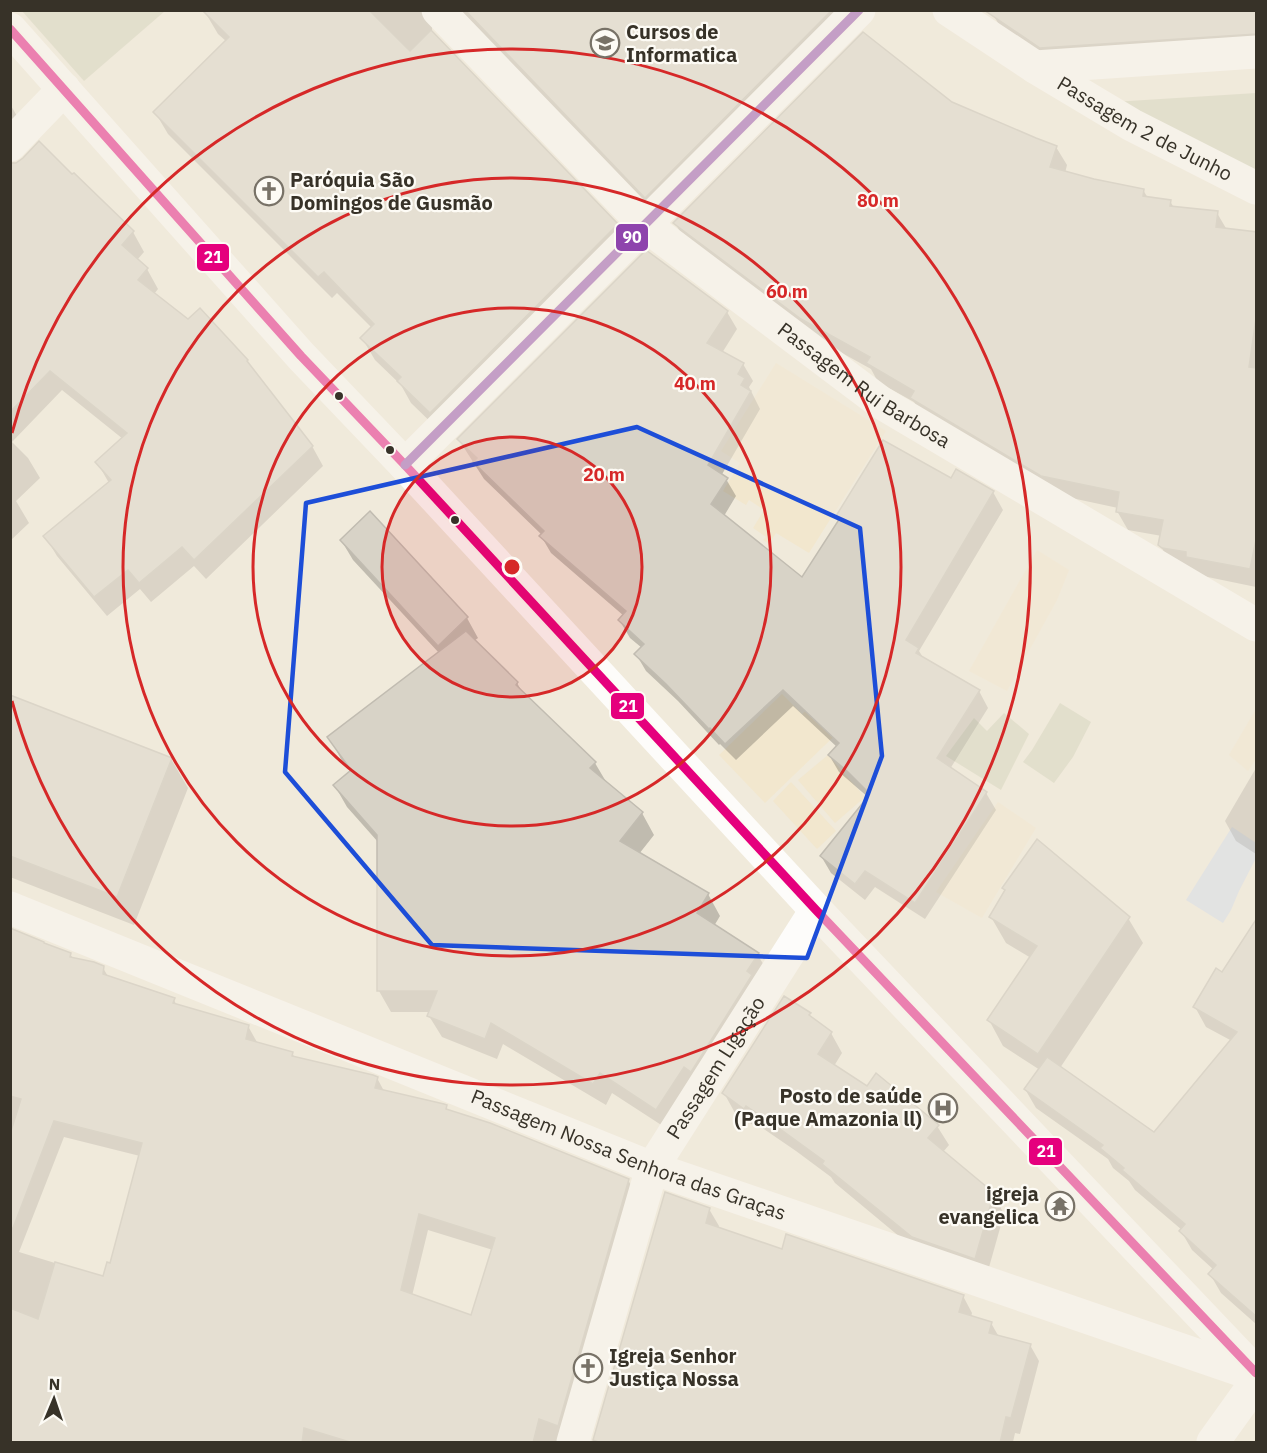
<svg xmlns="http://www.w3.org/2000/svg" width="1267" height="1453" font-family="'IBM Plex Sans',sans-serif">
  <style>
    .built { fill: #f2e7ce }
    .green { fill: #d1d3bb }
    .water { fill: #d0dbec }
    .shadow { fill: #0003; fill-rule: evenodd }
    .building { fill: #d8d3c7; stroke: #c1bcb1; stroke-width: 1.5; fill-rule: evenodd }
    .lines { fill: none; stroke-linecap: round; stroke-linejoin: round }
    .street { stroke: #fdfcfa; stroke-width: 33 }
    .bus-1-casing { stroke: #fdfbf5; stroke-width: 14 }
    .bus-2-casing { stroke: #fdfbf5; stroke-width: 14 }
    .bus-1 { stroke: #e5007d; stroke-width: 9 }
    .bus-2 { stroke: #8e44ad; stroke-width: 9 }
    .marked { fill: none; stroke: #1d4ed8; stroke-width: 4.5; stroke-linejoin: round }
    .ring { fill: none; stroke: #d62828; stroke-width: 3 }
    .bus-dot { fill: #373228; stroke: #fdfbf5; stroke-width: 2 }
    .labels { text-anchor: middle; stroke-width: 4.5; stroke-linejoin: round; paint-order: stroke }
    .poi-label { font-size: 20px; font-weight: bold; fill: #373228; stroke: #fdfbf5; text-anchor: start }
    .street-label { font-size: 20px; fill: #373228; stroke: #fdfbf5 }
    .centre { fill: #d62828; stroke: #fdfbf5; stroke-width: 3 }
    .ring-label { font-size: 18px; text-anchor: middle; font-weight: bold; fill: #d62828; stroke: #fdfbf5; stroke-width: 4.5; stroke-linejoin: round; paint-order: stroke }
    .line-badge { stroke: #fdfbf5; stroke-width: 2 }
    .badge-label { font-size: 16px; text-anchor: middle; font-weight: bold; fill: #fff }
  </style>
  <rect width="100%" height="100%" fill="#f0eadb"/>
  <g class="built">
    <path d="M776,363L886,431L809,553L776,533L769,544L763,540L766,537L753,528L764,510L749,500L746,505L723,491L740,463L721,451Z"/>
    <path d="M1037,550L1069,570L1057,600L1007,691L969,671Z"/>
    <path d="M855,663L881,691L765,803L719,755L782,694L802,714Z"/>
    <path d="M1256,709V759L1248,771L1229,755Z"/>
    <path d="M828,755L865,797L835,823L798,780Z"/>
    <path d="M791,782L836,831L817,849L773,801Z"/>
    <path d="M998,802L1036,828L982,918L936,892Z"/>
  </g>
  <g class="green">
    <path d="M22,11H165L84,81Z"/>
    <path d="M1256,93V171L1113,102Z"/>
    <path d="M1060,703L1091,722L1073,757L1054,783L1023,762L1032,750Z"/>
    <path d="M1004,713L1029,734L1001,790L946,756L974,718L987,731Z"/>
  </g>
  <path class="water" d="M1232,827L1256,843V858L1239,891L1231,910L1223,923L1186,900Z"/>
  <g class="shadow">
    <path d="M207,10H858L658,219L437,19L432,28V33L617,225L630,247L443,434L411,403L401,385L375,360L362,338L372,328L337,293L332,298L168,134L155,112L227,42L218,34L205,12Z"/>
    <path d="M1256,10V50L1051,64L1003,32L994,16Z"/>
    <path d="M951,103L1056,147L1067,165L1065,173L1143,190L1148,198L1170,201L1174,208L1217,213L1227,230L1256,233V587L1198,575L1171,564L1160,545L1162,536L1128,530L1117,511L1118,508L1053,494L922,416L914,402L878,382L871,369L813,337L686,242L675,223Z"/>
    <path d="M10,104L21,123L10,149Z"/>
    <path d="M10,165L133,232L144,252L137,260L147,269L158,289L154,294L188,321L247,360L254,372L312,446L323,466L206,579L194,566L151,602L140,589L107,616L57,556L45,536L109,483L97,462L123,439L62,390L12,442L28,458L40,478L16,501L29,523L10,541Z"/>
    <path d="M727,312L737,329L722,353L743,364L753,381L749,387L760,409L721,476L726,479L736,496L724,516L803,580L841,521L838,516L952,480L993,492L1003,510L919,651L924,659L979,691L988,708L950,769L986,793L996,810L925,919L875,887L865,900L831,873L821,856L869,798L839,772L829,755L837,747L793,706L736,760L720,744L719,745L678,701L646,671L636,654L642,648L630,638L620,621L624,616L551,553L541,536L542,535L484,479L459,440Z"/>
    <path d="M370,514L467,618L478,638L474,641L517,683L524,695L595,763L608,785L642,813L654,835L639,854L708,894L720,916L714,926L757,954L770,975L669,1130L612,1093L606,1105L503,1044L497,1059L442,1037L429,1016L431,1012H391L379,991L378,842L347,807L335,786L351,772L341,759L329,737L439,653L353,560L341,540Z"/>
    <path d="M10,696L34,704L35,706L171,759L188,788L134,925L10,877Z"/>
    <path d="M1256,768V854L1236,841L1225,821Z"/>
    <path d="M991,917L1128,918L1143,943L1060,1068L1154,1134L1232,1041L1206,1027L1195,1007L1223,974L1256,954V1324L1221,1293L1210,1274L1214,1270L1192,1250L1181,1231L1182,1230L1135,1190L1129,1181L1113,1168L1108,1159L1036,1108L1025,1089L1040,1070L1003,1046L989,1020L1031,958L1006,943Z"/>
    <path d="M10,930L70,954L74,960L103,968L109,978L174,1000L177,1006L248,1026L258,1044L292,1053L295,1058L377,1078L384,1091L446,1106L448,1111L628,1180L638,1197L567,1442H10ZM64,1137L140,1156L111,1265L104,1278L19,1252ZM428,1230L493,1250L472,1317L412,1296Z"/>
    <path d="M809,1014L813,1020L831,1033L842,1053L834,1066L867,1088L937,1126L949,1145L943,1152L993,1194L1004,1214L986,1278L924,1257L835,1183L831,1177L796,1151L758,1125L756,1127L735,1113L724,1093Z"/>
    <path d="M666,1194L709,1209L719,1226L718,1229L783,1251L963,1296L972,1313L971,1317L991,1323L999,1337L1030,1345L1039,1361L1020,1434L1015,1433L1013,1442H594Z"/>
  </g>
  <g class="building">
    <path d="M202,10H369L410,51L431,30L618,224L430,413L397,381L401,377L360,338L374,324L324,272L318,277L153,112L229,37Z"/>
    <path d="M465,10H832L645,198Z"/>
    <path d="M984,10H1257V34L1040,48Z"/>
    <path d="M863,32L952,102L1036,138L1057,146L1050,167L1094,179L1144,189L1143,196L1171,200L1170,206L1218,211L1216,227L1257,232V311L1249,367L1257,368V535L1250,569L1186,557V552L1162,548L1158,545L1163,520L1116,512L1119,492L1041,476L910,398L914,391L866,363L870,357L801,319L673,223Z"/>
    <path d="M39,141L72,174L74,173L134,231L122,245L148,268L138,280L188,319L200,308L248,360L247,361L313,446L194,560L182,547L139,583L128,570L94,597L43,536L111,480L95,462L127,433L50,371L10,412V163H16L23,158Z"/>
    <path d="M646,250L728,311L707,343L744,363L738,374L745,378L741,385L751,391L708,465L728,478L711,504L802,577L840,518L836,516L883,440L951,478L956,469L994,491L906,640L919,648L916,653L980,690L937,758L987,792L915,903L865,871L855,884L820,856L870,794L847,771L828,755L839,743L783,690L725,744L710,728L709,729L666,684L634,654L644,644L618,620L626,611L539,536L544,531L473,462L477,458L457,439Z"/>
    <path d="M370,511L468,617L438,646L340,540Z"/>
    <path d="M466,631L518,682L516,685L596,762L590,768L643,812L620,841L709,893L697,913L759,953L747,971L752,975L691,1072L684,1067L656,1110L600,1073L593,1084L491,1023L485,1039L427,1016L437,991H377V835L333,785L351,770L327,737Z"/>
    <path d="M10,695L172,758L117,897L10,856Z"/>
    <path d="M1037,839L1130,917L1038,1054L987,1020L1037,946L989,917L1005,890L1002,888Z"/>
    <path d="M1257,918V1317L1208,1274L1216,1265L1179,1231L1185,1224L1122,1170L1124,1168L1100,1148L1103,1145L1024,1089L1047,1057L1154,1132L1237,1032L1193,1007L1216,968L1222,972Z"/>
    <path d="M10,928L44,942V943L71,953L70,957L94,962L104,966L103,974L175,998L173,1003L249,1025L246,1039L293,1052L292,1056L373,1075L378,1077L375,1088L444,1104L447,1105L446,1109L490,1123L629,1179L558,1426L539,1419L533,1443H353L304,1428L302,1443H10V1308L38,1319L55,1262L103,1276L107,1262L110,1263L142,1143L54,1121L13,1228H10V1134L21,1099L10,1096ZM419,1214L495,1238L471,1315L401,1290Z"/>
    <path d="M784,996L811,1013L809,1015L832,1032L818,1054L867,1086L876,1073L939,1125L928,1138L994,1193L975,1259L912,1237L822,1164L824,1161L783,1131L746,1106L744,1109L722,1093Z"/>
    <path d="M665,1192L710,1208L706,1223L782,1249L786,1234L964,1295L959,1312L992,1322L989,1333L1031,1344L1011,1418L1006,1417L1000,1443H601L593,1440Z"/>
  </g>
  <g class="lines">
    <g class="street">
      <path id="s1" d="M438,10L645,225L880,402L1256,625"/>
      <path d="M949,10L1035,67L1256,52"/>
      <path d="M10,29L301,356L405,465L816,910L1256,1373"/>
      <path id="s2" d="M1035,67L1132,125L1256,188"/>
      <path d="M10,145L64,89"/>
      <path d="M405,465L859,10"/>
      <path id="s3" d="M10,908L652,1168L1255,1375"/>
      <path id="s4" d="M573,1442L652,1168L816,910"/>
      <path d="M1213,1442L1256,1382"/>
    </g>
    <g class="bus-1-casing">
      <path id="bus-1" d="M10,29L301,356L405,465L816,910L1256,1373"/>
    </g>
    <g class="bus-2-casing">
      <path id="bus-2" d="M405,465L859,10"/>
    </g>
    <use href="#bus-1" class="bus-1"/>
    <use href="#bus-2" class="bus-2"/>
  </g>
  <path d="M0 0H1267V1453H0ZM637,427L860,528L882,756L807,958L432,945L285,772L306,503Z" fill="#f0eadb" fill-opacity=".55" fill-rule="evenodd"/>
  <path class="marked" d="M637,427L860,528L882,756L807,958L432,945L285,772L306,503Z"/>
  <circle cx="512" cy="567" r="130" fill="#d62828" fill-opacity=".12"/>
  <g class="ring">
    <circle cx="512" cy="567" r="130"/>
    <circle cx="512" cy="567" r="259"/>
    <circle cx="512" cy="567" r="389"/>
    <path d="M12 433A518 518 0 1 1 12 701"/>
  </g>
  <defs>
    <g id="school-ring" transform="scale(1.5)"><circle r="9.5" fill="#fdfbf5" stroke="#787267" stroke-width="1.5"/><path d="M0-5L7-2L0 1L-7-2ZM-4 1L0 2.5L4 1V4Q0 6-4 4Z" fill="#787267"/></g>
    <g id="church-ring" transform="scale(1.5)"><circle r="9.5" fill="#fdfbf5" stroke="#787267" stroke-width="1.5"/><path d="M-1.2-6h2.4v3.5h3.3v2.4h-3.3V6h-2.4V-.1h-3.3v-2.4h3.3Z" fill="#787267"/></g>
    <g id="hospital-ring" transform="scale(1.5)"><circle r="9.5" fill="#fdfbf5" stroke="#787267" stroke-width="1.5"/><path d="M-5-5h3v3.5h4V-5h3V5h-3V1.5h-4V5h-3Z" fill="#787267"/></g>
    <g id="temple-ring" transform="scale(1.5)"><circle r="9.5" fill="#fdfbf5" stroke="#787267" stroke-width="1.5"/><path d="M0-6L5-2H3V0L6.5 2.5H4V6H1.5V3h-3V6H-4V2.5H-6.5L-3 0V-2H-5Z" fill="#787267"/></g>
  </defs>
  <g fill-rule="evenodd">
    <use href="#school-ring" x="605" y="43"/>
    <use href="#church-ring" x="269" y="191"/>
    <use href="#hospital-ring" x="943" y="1108"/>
    <use href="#temple-ring" x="1060" y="1206"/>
    <use href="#church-ring" x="588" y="1368"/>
  </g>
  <g class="bus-dot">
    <circle cx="339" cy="396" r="5"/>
    <circle cx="390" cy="450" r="5"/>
    <circle cx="455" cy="520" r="5"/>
  </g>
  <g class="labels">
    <g class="poi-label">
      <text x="626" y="39">Cursos de<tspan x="626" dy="23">Informatica</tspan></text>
      <text x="290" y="187">Paróquia São<tspan x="290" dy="23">Domingos de Gusmão</tspan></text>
      <text x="922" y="1103" text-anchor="end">Posto de saúde<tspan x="922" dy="23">(Paque Amazonia ll)</tspan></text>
      <text x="1039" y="1201" text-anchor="end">igreja<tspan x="1039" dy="23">evangelica</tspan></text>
      <text x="609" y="1363">Igreja Senhor<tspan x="609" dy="23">Justiça Nossa</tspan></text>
    </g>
    <g class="street-label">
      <text dy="7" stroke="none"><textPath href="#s2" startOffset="126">Passagem 2 de Junho</textPath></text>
      <text dy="7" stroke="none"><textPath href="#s1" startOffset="570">Passagem Rui Barbosa</textPath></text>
      <text dy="7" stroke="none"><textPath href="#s4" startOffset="404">Passagem Ligação</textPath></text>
      <text dy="7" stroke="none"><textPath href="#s3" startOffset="666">Passagem Nossa Senhora das Graças</textPath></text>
    </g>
  </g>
  <circle cx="512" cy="567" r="9" class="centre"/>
  <g class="ring-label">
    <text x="878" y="207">80 m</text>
    <text x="787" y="298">60 m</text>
    <text x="695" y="390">40 m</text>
    <text x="604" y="481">20 m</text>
  </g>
  <g class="line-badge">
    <rect x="615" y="223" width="34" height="29" rx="6" fill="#8e44ad"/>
    <rect x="196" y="243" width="34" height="29" rx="6" fill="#e5007d"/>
    <rect x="610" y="692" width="35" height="28" rx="6" fill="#e5007d"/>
    <rect x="1028" y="1137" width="35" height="29" rx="6" fill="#e5007d"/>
  </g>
  <g class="badge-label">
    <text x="632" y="243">90</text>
    <text x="213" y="263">21</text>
    <text x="628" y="712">21</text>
    <text x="1046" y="1157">21</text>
  </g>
  <rect width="1267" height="1453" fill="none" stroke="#373228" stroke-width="24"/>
  <g transform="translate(54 1399) rotate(2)" stroke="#fdfbf5" stroke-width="4.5" paint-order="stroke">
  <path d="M0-4.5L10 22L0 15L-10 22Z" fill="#373228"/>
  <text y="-9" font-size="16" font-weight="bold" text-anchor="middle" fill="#373228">N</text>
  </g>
</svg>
